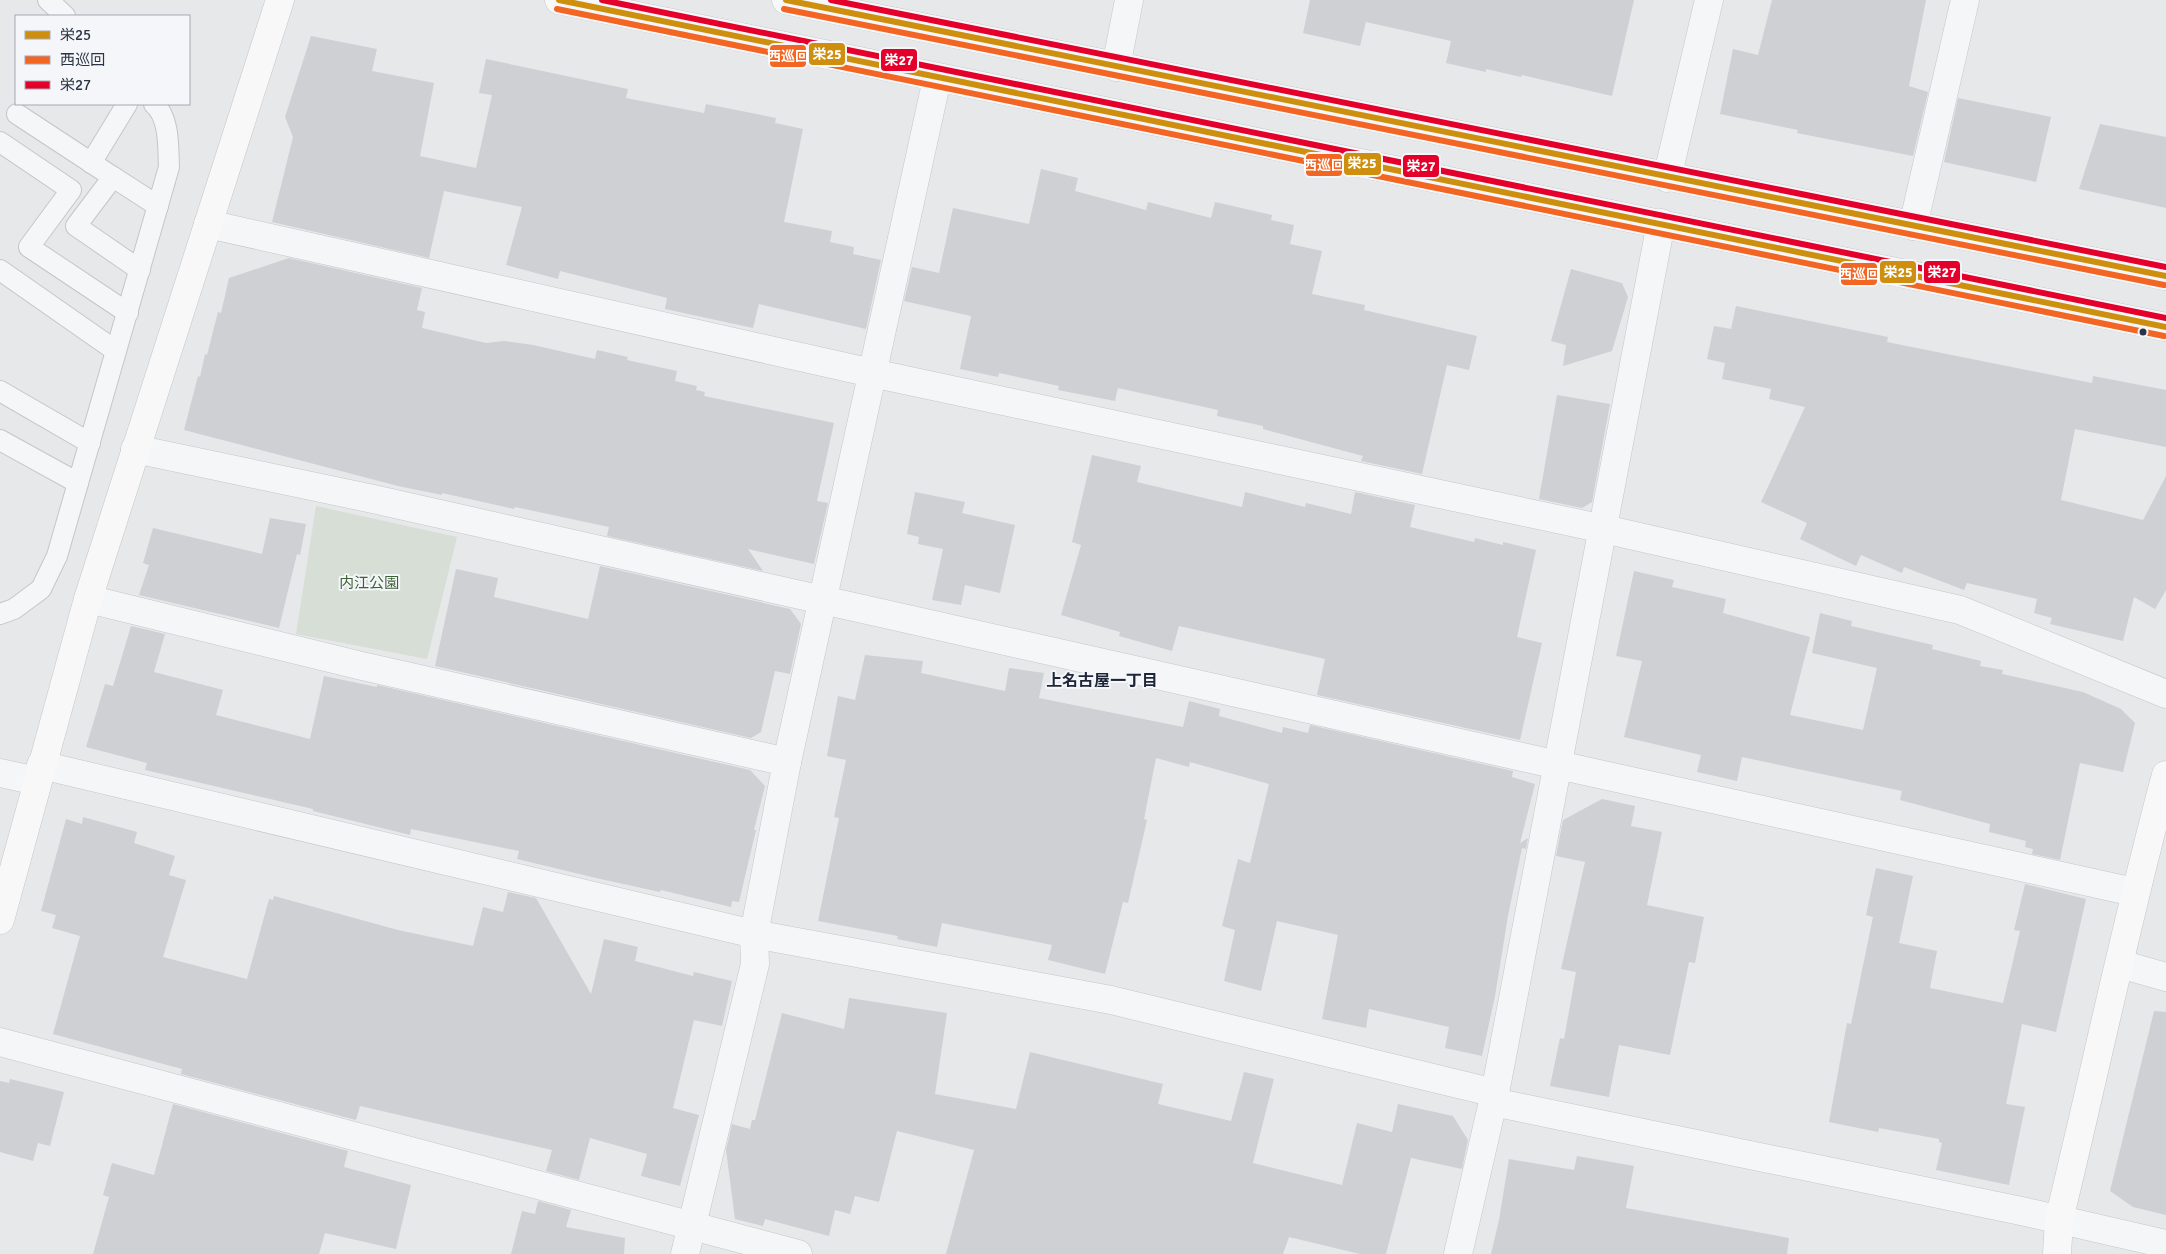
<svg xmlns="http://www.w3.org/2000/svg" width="2166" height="1254" font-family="Signika,'Noto Sans JP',sans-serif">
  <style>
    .green { fill: #d6ded6 }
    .building { fill: #ced0d3 }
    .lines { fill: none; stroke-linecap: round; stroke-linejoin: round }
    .lane-casing { stroke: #c4c6c8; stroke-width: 22 }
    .street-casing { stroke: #c4c6c8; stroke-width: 29 }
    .secondary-casing { stroke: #c4c6c8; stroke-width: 29 }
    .lane { stroke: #f5f6f7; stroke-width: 20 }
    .street { stroke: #f5f6f7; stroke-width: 28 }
    .secondary { stroke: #f8f8f8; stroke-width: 28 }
    .bus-1-casing { stroke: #f4f6f9; stroke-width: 10 }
    .bus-2-casing { stroke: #f4f6f9; stroke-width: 10 }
    .bus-3-casing { stroke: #f4f6f9; stroke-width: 10 }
    .bus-1 { stroke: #ce8f0e; stroke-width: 6 }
    .bus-2 { stroke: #f26522; stroke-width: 6 }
    .bus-3 { stroke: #e4002b; stroke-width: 6 }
    .bus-dot { fill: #2b3445; stroke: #f4f6f9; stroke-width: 2 }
    .labels { text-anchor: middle; stroke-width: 4; stroke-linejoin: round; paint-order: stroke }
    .park-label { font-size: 15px; fill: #3f6138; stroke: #f4f6f9 }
    .neighbourhood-label { font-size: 16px; font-weight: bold; fill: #1d2536; stroke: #f4f6f9 }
    .line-badge { stroke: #f4f6f9; stroke-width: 2 }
    .badge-label { font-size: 14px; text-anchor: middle; font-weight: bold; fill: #fff }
  </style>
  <rect width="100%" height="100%" fill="#e6e8ea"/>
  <path class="green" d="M316,506L457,537L427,659L296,634Z"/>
  <g class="building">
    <path d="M1310,0H1634L1612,96L1522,75L1521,77L1486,69V72L1446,63L1451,41L1366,22L1360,46L1303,33Z"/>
    <path d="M1772,0H1926L1909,86L1928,92L1913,156L1797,133L1798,130L1720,114L1733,49L1758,55Z"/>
    <path d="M311,36L377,49L372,71L434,83L420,156L476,168L492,95L479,93L486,59L628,89L626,98L704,113L706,104L776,118L775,123L803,129L784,222L832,231L830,242L854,247L853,254L881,260L866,329L759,304L753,328L665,309L667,298L560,271L558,279L506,265L522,207L444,191L429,258L272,222L293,137L285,117Z"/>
    <path d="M1958,98L2051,117L2036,182L1944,162Z"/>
    <path d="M2100,124L2166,137V208L2079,189Z"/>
    <path d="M1041,169L1078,178L1075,191L1146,210L1148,202L1211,218L1215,202L1272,215L1271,220L1294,225L1290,244L1322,251L1312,294L1365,305L1364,310L1477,336L1469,370L1447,365L1422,474L1361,461L1363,456L1263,429V426L1217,416L1218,410L1118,388L1115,401L1058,390L1059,386L999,373L998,377L960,369L971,316L904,301L912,267L939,273L953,208L1029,224Z"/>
    <path d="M289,258L422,288L417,310L425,312L422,328L486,343L504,341L533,345L595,359L597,350L628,357L627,360L677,371L675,381L697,386L696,390L705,392L704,396L834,423L817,501L828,503L814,564L748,549L763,571L607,536L609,527L515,507L514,509L442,493V495L398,486L184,430L198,376L200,377L205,354L207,355L218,312L221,313L229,278Z"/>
    <path d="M1571,269L1622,283L1628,297L1612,351L1563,366L1566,345L1551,341Z"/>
    <path d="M1736,306L1888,337L1887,342L2092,383L2093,376L2166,390V447L2075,429L2061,500L2143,520L2166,476V590L2155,609L2134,597L2123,641L2050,624L2052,618L2034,613L2037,599L1967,583L1964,590L1904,567L1902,573L1861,555L1856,566L1800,539L1807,523L1761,502L1805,407L1769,399L1771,389L1722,379L1725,363L1707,359L1714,326L1731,329Z"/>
    <path d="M1557,395L1610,404L1592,502L1582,508L1539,499Z"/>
    <path d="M1092,455L1141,466L1137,482L1242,507L1245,492L1305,507L1306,503L1351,514L1355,492L1415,505L1410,527L1474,542L1475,538L1503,545V542L1536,550L1517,637L1542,643L1520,740L1317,695L1325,659L1179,626L1172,651L1119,636L1120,632L1061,615L1081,545L1072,542Z"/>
    <path d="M915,492L965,502L962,513L1015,525L1000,593L965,585L961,605L932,600L943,549L918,544L919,537L907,534Z"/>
    <path d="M270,518L306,524L300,555L297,554L279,628L139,595L149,565L143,563L153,528L262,554Z"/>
    <path d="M600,566L790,609L801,624L790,674L775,671L761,732L751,738L435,666L456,569L498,578L494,597L588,619Z"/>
    <path d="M1634,571L1674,580L1672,587L1726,599L1723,613L1810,637L1790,715L1863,730L1877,668L1812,653L1820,613L1852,621L1851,626L1933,645L1932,649L1981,661L1980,666L2003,670L2002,674L2083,692L2121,709L2135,723L2123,772L2080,763L2060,860L2032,854L2033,849L2025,847L2026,841L1989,832L1990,824L1900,800L1902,791L1742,757L1737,781L1697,772L1701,755L1624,737L1642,661L1616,656Z"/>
    <path d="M131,626L165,634L154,672L223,690L216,715L310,739L324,676L377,687V685L750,770L765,786L754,830H756L739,902L732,901L731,907L661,890L660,892L596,878L517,859L519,851L411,829L410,835L313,811V809L145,770L147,763L86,747L105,684L113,686Z"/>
    <path d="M865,655L923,661L921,673L1005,691L1009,668L1044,673L1039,698L1183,727L1189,701L1220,709L1219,716L1282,733L1283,727L1308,733L1310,725L1513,771L1512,777L1535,784L1520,843L1528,838L1526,849L1522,848L1508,916L1495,996L1482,1056L1445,1048L1449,1027L1369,1009L1366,1028L1322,1019L1338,935L1277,921L1261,991L1224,981L1235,930L1222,926L1238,859L1250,863L1269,784L1190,762L1189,767L1156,758L1144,819L1147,820L1128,903L1123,902L1105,974L1048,960L1052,945L942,923L937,947L897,939L898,936L818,921L839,818L834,817L846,760L827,756L838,696L855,700Z"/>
    <path d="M1602,799L1635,806L1631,826L1662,832L1647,905L1704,917L1695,963L1689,962L1670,1055L1619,1045L1609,1097L1550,1086L1560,1038L1564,1039L1576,972L1561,969L1585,862L1556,856L1563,820Z"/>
    <path d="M83,817L137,832L134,843L175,856L169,875L186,880L163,957L247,979L269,899L273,900L274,896L398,930L473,946L483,907L503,912L508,892L536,898L591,994L604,939L638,947L635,961L693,976L694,972L732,981L722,1026L694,1020L673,1108L699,1115L680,1186L641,1176L647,1154L590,1138L579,1180L546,1171L552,1150L360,1106L356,1120L181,1074L182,1069L53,1034L80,936L52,928L56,915L41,911L66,819L82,824Z"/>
    <path d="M1876,868L1913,876L1899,943L1937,951L1930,988L2003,1003L2020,931L2014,930L2025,884L2086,899L2056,1032L2022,1024L2006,1104L2025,1107L2009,1185L1936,1170L1942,1143L1939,1142V1139L1879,1128L1878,1132L1829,1122L1847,1023L1851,1024L1873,917L1866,915Z"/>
    <path d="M849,998L947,1013L935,1094L1016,1109L1030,1052L1163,1084L1158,1104L1231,1121L1244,1072L1274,1079L1253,1163L1342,1185L1357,1123L1392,1132L1398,1104L1453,1116L1468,1140L1462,1169L1411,1158L1386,1254H1360L1289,1237L1283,1254H946L974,1150L897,1131L879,1202L855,1196L850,1214L835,1210L829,1236L765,1219L763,1226L735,1219L726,1150L732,1124L750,1129L752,1120H755L782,1013L844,1029Z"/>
    <path d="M2154,1011L2166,1012V1215L2133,1207L2110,1191Z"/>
    <path d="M10,1079L64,1092L50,1146L38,1143L33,1161L0,1152V1081L9,1083Z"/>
    <path d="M173,1104L348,1151L344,1167L411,1185L396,1249L325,1233L319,1254H93L109,1197L103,1195L112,1163L154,1175Z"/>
    <path d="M1577,1156L1634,1166L1626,1208L1789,1238L1787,1254H1491L1499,1220L1509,1159L1574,1170Z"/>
    <path d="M538,1201L571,1210L566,1227L625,1238L624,1254H511L522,1211L535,1214Z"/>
  </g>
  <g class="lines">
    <g class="lane-casing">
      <g id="lane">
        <path d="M48,0L65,16"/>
        <path d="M17,114L113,177L76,226L140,270"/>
        <path d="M0,142L71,190L29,247L128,313"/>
        <path d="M91,163L127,104"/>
        <path d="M113,177L158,206"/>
        <path d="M0,270L116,351"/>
        <path d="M0,391L90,443"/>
        <path d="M0,440L78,483"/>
        <path d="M0,614L14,609L41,589L57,556L169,167C168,148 170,118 154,104"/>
      </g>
    </g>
    <g class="street-casing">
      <g id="street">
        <path d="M1116,67L1129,0"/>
        <path d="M1667,178L1709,0"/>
        <path d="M208,224L872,373L1604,529L1960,610L2166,694"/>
        <path d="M1913,226L1965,0"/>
        <path d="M135,449L373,499L1558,765L2134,892"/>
        <path d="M88,599L362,666L787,762"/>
        <path d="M41,765L754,934L1111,1000L1495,1093"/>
        <path d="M0,773L37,781"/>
        <path d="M2120,964L2166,977"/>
        <path d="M0,1042L798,1254"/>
        <path d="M1493,1102L2026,1212L2166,1244"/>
        <path d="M685,1254L755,964L754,934L787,762L937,79"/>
        <path d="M1458,1254L1495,1093L1661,223"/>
      </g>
    </g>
    <g class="secondary-casing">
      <g id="secondary">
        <path d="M559,0C1094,111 1631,216 2166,327"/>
        <path d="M786,0L2166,276"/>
        <path d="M0,920L88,599L280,0"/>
        <path d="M2057,1254L2059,1220C2095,1072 2126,922 2166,775"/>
      </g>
    </g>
    <use href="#lane" class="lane"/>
    <use href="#street" class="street"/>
    <use href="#secondary" class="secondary"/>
    <g class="bus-1-casing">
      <g id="bus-1">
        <path d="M559,0L2166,327"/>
        <path d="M786,0L2166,276"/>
      </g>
    </g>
    <g class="bus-2-casing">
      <g id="bus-2">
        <path d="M557,9L2164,336"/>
        <path d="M784,9L2164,285"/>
      </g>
    </g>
    <g class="bus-3-casing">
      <g id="bus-3">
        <path d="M602,0L2166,318"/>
        <path d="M831,0L2166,267"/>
      </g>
    </g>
    <use href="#bus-1" class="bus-1"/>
    <use href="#bus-2" class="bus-2"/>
    <use href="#bus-3" class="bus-3"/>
  </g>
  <circle class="bus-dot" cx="2143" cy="332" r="4.5"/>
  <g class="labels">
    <g class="park-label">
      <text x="369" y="588">内江公園</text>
    </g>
    <g class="neighbourhood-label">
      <text x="1102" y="686">上名古屋一丁目</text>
    </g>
  </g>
  <g class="line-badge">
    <rect x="808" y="42" width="38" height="24" rx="5" fill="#ce8f0e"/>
    <rect x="769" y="44" width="38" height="24" rx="5" fill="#f26522"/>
    <rect x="880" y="48" width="38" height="24" rx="5" fill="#e4002b"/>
    <rect x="1343" y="152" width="39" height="24" rx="5" fill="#ce8f0e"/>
    <rect x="1305" y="153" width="38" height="24" rx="5" fill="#f26522"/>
    <rect x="1402" y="154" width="38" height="24" rx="5" fill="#e4002b"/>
    <rect x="1923" y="260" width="38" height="24" rx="5" fill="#e4002b"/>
    <rect x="1879" y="260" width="38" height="24" rx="5" fill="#ce8f0e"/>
    <rect x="1840" y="262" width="38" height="24" rx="5" fill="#f26522"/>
  </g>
  <g class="badge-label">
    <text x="827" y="59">栄25</text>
    <text x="788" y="61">西巡回</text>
    <text x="899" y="65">栄27</text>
    <text x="1362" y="168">栄25</text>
    <text x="1324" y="170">西巡回</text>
    <text x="1421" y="171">栄27</text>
    <text x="1942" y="277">栄27</text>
    <text x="1898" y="277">栄25</text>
    <text x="1859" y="279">西巡回</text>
  </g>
  <rect x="15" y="15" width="175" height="90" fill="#f4f6f9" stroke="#a4a8b1"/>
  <rect x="25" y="31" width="25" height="8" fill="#ce8f0e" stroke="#a4a8b1"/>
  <text x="60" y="40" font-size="15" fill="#2b3445">栄25</text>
  <rect x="25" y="56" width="25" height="8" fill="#f26522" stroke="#a4a8b1"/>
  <text x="60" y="65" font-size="15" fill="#2b3445">西巡回</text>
  <rect x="25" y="81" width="25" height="8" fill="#e4002b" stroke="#a4a8b1"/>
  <text x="60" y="90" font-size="15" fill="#2b3445">栄27</text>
</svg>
